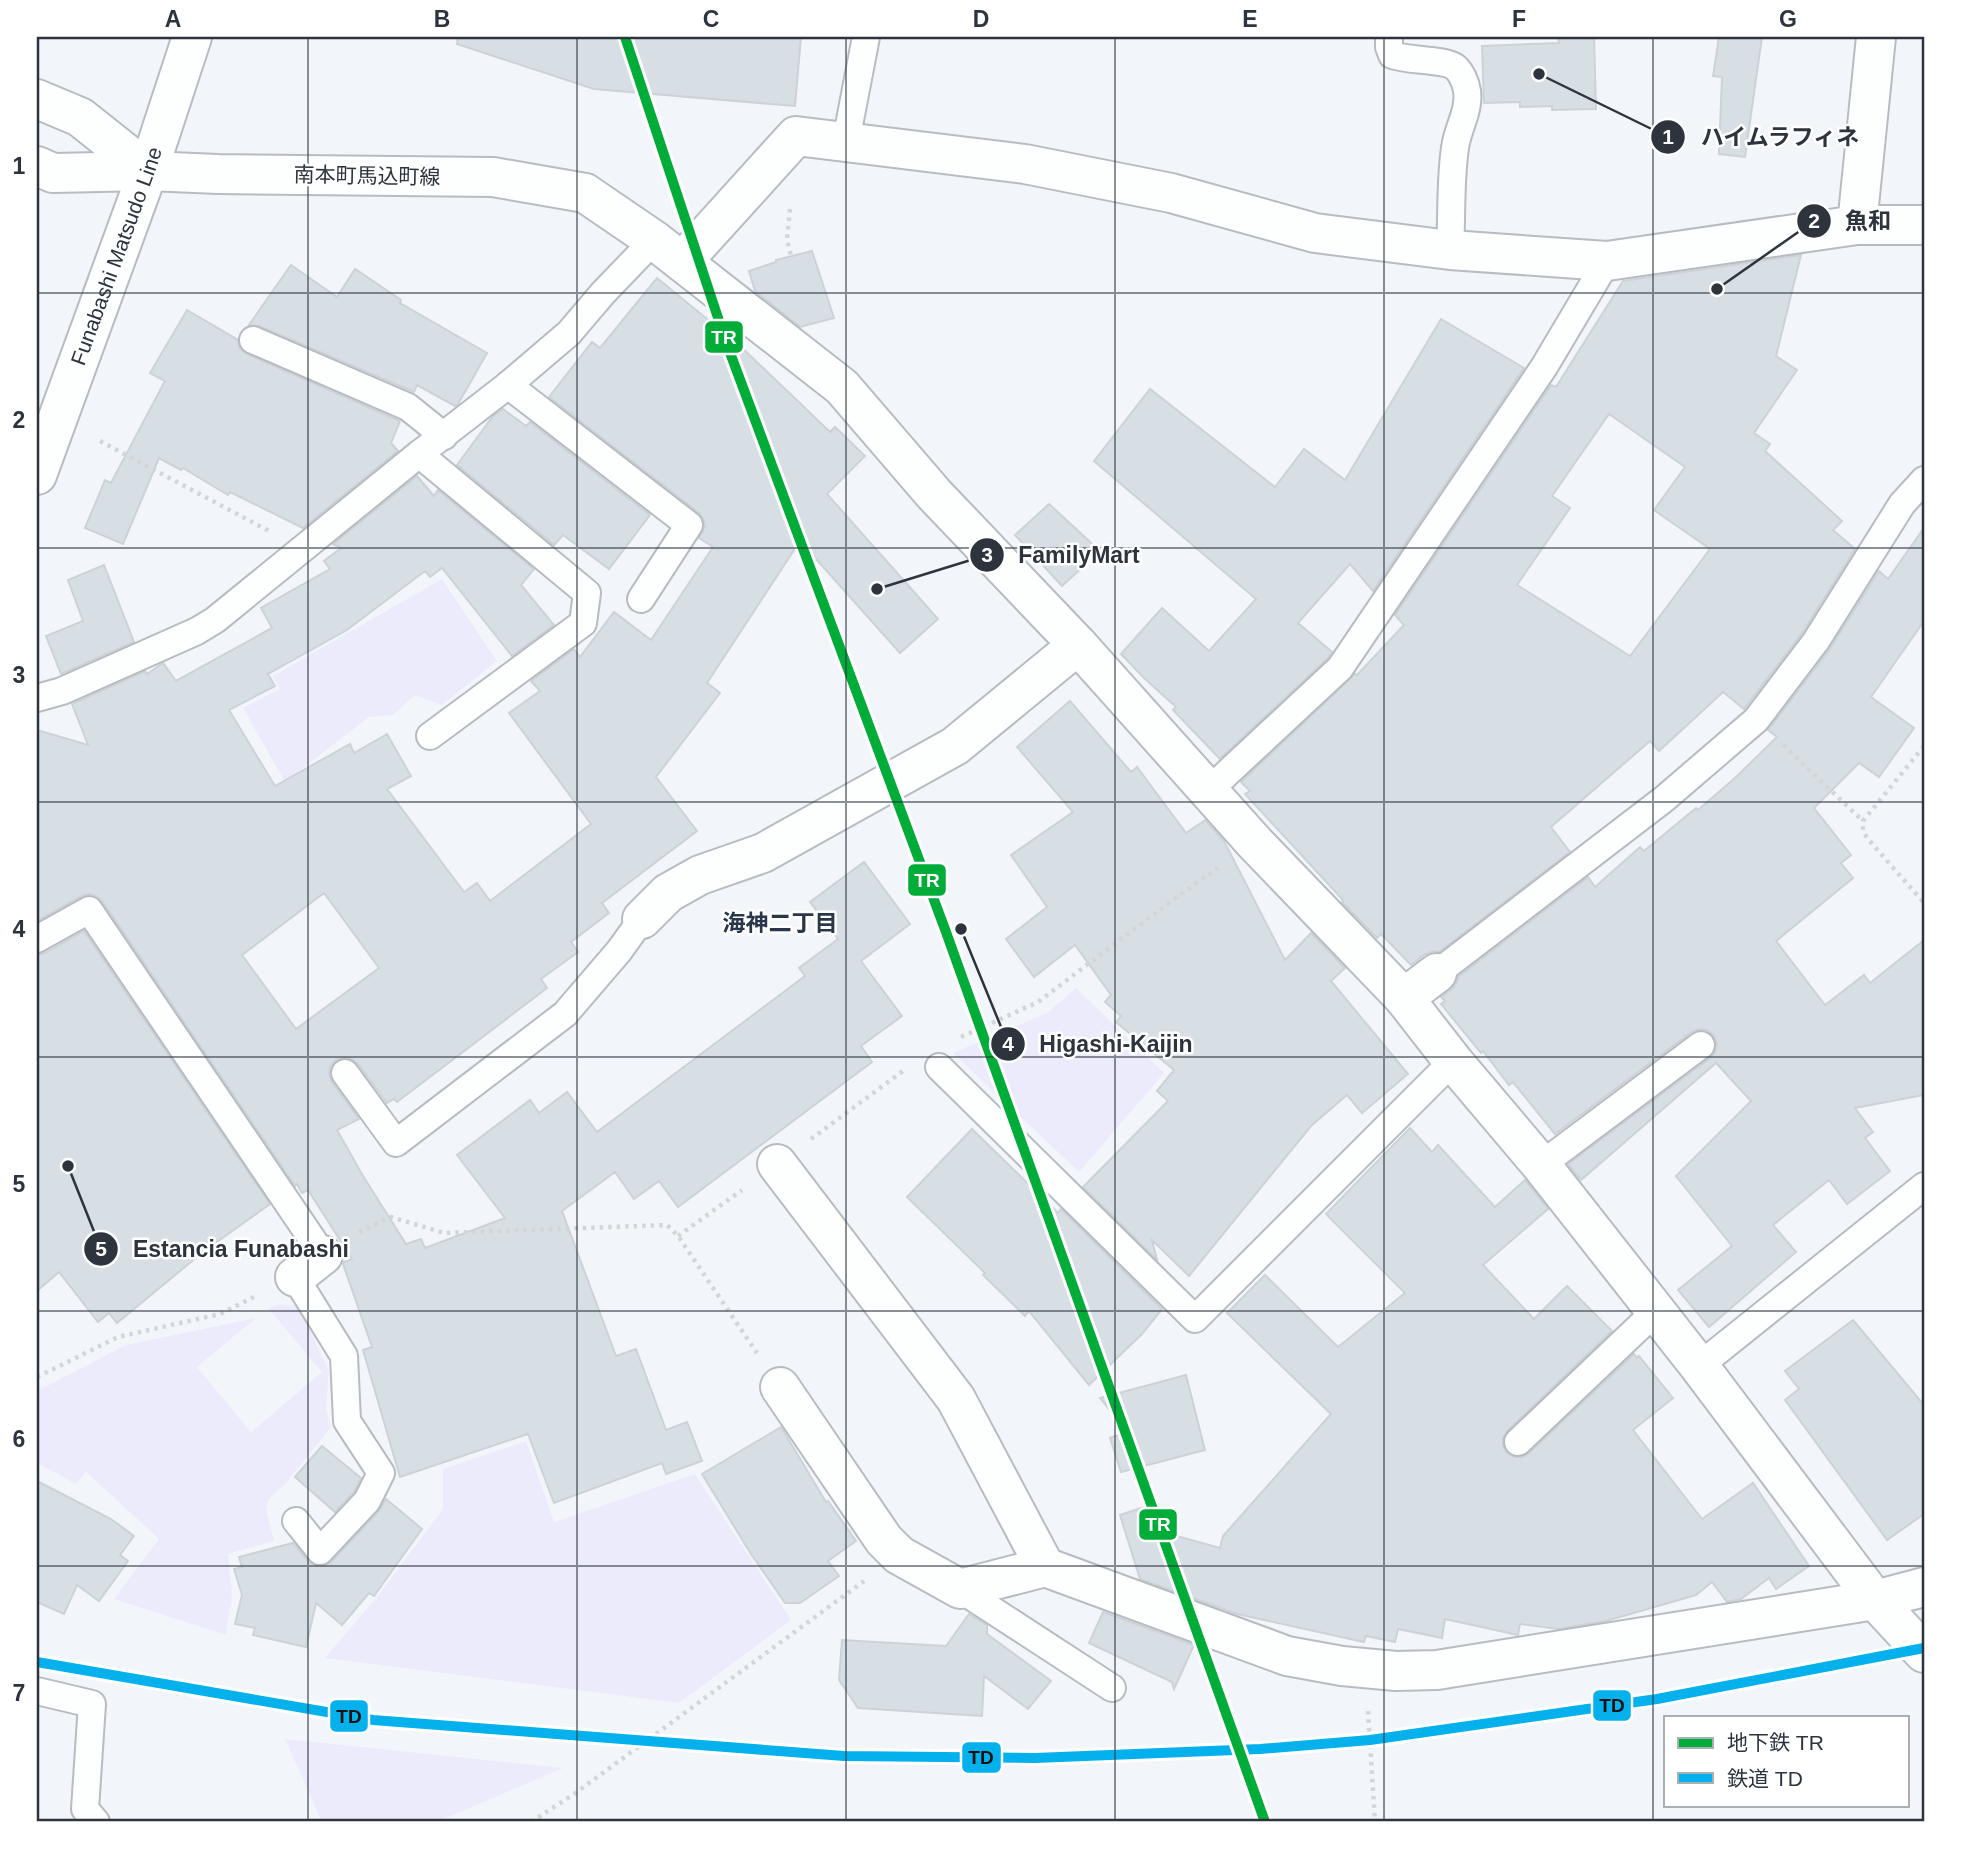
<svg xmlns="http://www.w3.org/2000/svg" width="1961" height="1859" font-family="Helvetica,'Noto Sans JP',sans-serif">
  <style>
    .green { fill: #ecebfc }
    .building { fill: #d8dfe4; stroke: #ccd2d8; stroke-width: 2; fill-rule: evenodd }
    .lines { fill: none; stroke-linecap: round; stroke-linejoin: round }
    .service-casing { stroke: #b7bcc2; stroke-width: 30 }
    .minor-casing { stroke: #b7bcc2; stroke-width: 42 }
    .tertiary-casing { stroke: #b7bcc2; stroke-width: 42 }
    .primary-casing { stroke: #b7bcc2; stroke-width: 42 }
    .path { stroke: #d3d6d9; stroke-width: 4.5; stroke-dasharray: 3.5 5; stroke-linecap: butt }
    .service { stroke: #fdfefe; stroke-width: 26 }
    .minor { stroke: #fdfefe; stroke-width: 38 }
    .tertiary { stroke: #fdfefe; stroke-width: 38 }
    .primary { stroke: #fdfefe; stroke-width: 38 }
    .rail-1-casing { stroke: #fff; stroke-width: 16 }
    .rail-1 { stroke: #04b1ec; stroke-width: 10 }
    .metro-1-casing { stroke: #fff; stroke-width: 16 }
    .metro-1 { stroke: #02ac39; stroke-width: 10 }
    .grid { fill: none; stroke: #2d343e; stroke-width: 2; stroke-opacity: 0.55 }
    .labels { text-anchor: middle; stroke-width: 5; stroke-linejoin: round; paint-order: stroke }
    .street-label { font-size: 21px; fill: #2d343e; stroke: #fff }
    .neighbourhood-label { font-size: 23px; font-weight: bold; fill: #29374a; stroke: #fff }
    .leader { fill: none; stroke: #2d343e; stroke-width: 2.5 }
    .callout-dot { fill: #2d343e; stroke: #fff; stroke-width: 2.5 }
    .mark-label { font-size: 21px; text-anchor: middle; font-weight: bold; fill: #fff }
    .callout-label { font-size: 23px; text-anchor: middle; font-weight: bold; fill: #2d343e; stroke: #fff; stroke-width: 5; stroke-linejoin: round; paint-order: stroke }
    .line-badge { stroke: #fff; stroke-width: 2.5 }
    .badge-label { font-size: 19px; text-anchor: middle; font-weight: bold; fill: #fff }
    .pale-badge-label { font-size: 19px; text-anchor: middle; font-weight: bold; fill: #111 }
    .neatline { fill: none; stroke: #2d343e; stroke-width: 2.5 }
    .grid-label { font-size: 23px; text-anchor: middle; font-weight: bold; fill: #2d343e }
  </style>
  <rect width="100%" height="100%" fill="#f2f6fb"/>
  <g class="green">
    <path d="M442,579L497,661L442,705L415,695L393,715L369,717L285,782L243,708L280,689L273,676Z"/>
    <path d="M1076,988L1164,1073L1079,1172L953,1053L1047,1013Z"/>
    <path d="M281,1304L295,1306L301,1312L329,1371L326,1409L331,1427L287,1482L269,1499L266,1509L274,1541L228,1554L232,1595L226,1635L114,1599L159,1539L86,1472L76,1484L37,1463V1391L126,1345L256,1318L197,1367L251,1432L322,1372L268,1308Z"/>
    <path d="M526,1441L554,1522L695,1474L791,1620L679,1703L325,1658L377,1597L443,1509V1469Z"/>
    <path d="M285,1739L563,1768L437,1822H322Z"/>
  </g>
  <g class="building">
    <path d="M458,37H801L795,106L594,89L457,44Z"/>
    <path d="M1558,37H1594L1596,109L1552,110V106L1520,107V102L1484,103L1482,46L1559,43Z"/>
    <path d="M1719,37H1762L1745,157L1719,154L1722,77L1713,76Z"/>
    <path d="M812,251L834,318L800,327L755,291L749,271L776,262V260Z"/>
    <path d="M1801,255L1776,356L1797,370L1754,433L1770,444L1765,451L1842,521L1833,530L1855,549L1803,632L1744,709L1723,692L1659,751L1650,741L1551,827L1570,852L1439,952L1434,951L1424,955L1411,965L1381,934L1377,938L1342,902L1343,900L1245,794L1250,791L1241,782L1355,674L1357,675L1404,625L1395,615L1551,385L1556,387L1623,281ZM1609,414L1685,467L1654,510L1710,549L1630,656L1517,585L1570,508L1552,496Z"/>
    <path d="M291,265L337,297L355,269L401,300L400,303L487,353L458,404L455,406L417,385L414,392L259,326L249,325Z"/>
    <path d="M657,278L712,323L714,321L830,432L835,427L865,456L827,494L938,619L900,653L800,541L707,683L720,693L656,777L697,831L602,903L609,913L571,942L578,952L541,979L547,988L397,1102L394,1099L387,1103L358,1064L352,1059L344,1057L336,1060L330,1067L329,1074L332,1082L359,1119L337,1130L363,1176L406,1244L421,1239L425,1248L505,1218L457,1155L530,1100L539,1113L567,1092L597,1132L805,976L799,968L838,939L810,902L864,862L910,924L861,961L902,1016L861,1046L872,1062L678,1207L659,1181L634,1199L615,1172L562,1211L616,1356L636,1349L666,1430L687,1422L702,1461L666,1474L662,1463L554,1503L528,1434L400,1477L363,1350L372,1347L343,1264L344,1262L352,1259L308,1190L302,1193L297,1184L295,1186L102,901L96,896L89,894L82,896L37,921V730L88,745L72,704L145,671L147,674L163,663L176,681L272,628L261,608L330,569L324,561L341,548L333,544L417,476L434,496L438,490L534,569L521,585L554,625L512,656L442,568L430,577L425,571L347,630L268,674L275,686L229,710L275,786L350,744L354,753L387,734L411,776L387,789L464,892L477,883L490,901L591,824L509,713L540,691L531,681L574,649L580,657L614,612L651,640L713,547L699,538L705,526L703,518L699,513L549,397L592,342L600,348ZM324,893L379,968L296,1029L242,955Z"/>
    <path d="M187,310L238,340L240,349L247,354L400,421L391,443L398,451L303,528L230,492L228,495L183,468L181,470L159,458L123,544L85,528L105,480L111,483L165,381L150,373Z"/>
    <path d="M1441,319L1524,368L1373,591L1350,564L1298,623L1332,652L1328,658L1220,759L1173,710L1176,707L1143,677L1121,654L1162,608L1209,651L1256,599L1094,461L1150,389L1275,487L1304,449L1345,480Z"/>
    <path d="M503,409L526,426L530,422L650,515L609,569L563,535L554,545L457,465L493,416Z"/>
    <path d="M1049,504L1100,551L1062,586L1015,535Z"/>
    <path d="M1924,528V621L1871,697L1914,728L1879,777L1859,763L1814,808L1851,855L1841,863L1853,878L1776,941L1825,1005L1864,975L1870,983L1924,940V1095L1855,1108L1873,1132L1865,1138L1890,1171L1847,1204L1829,1180L1773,1225L1796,1252L1709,1327L1678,1290L1732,1246L1676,1176L1751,1101L1716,1063L1581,1180L1568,1164L1710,1058L1715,1052L1717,1044L1713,1035L1707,1030L1700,1029L1692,1032L1555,1134L1513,1082L1509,1085L1483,1051L1481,1053L1441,1004L1445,1001L1441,997L1451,990L1457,982L1458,977L1588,877L1595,887L1640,847L1644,851L1696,808L1698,810L1735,778L1777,737L1768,730L1829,650L1879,571L1888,579Z"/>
    <path d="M104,565L134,642L61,674L46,636L83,621L68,580Z"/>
    <path d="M1070,701L1131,772L1137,767L1186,833L1205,820L1224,841L1285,960L1311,933L1345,968L1331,981L1408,1074L1362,1113L1347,1095L1311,1126L1189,1276L1152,1240L1157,1260L1083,1187L1168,1101L1157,1091L1174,1070L1116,1022L1121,1016L1105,1002L1111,995L1075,945L1034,977L1006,939L1047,907L1011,855L1073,812L1017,747Z"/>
    <path d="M84,931L270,1204L203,1252L117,1323L109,1313L98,1322L59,1272L37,1291V955L45,953Z"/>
    <path d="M1410,1128L1432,1152L1438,1145L1495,1207L1525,1180L1548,1209L1483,1265L1534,1319L1567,1286L1612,1331L1507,1431L1503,1438V1446L1506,1452L1514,1457H1522L1528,1454L1634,1354L1637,1358L1639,1356L1673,1398L1633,1430L1702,1519L1753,1483L1809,1566L1776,1589L1769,1578L1741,1599L1727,1602L1712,1582L1696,1595L1606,1621L1558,1629L1520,1624L1518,1635L1445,1619L1442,1638L1398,1629L1395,1642L1366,1636L1364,1642L1237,1614L1140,1579L1120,1515L1153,1504L1162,1532L1220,1548L1223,1536L1331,1414L1227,1313L1265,1275L1338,1347L1405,1293L1326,1214Z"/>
    <path d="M972,1129L1058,1213L1061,1209L1162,1309L1142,1334L1089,1385L1029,1311L1025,1316L983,1275L985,1273L907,1197Z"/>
    <path d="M1853,1320L1924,1405V1514L1887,1540L1785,1400L1799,1389L1785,1371Z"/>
    <path d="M1186,1375L1205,1450L1121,1472L1110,1438L1128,1432L1100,1398Z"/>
    <path d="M781,1427L826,1502L828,1501L856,1541L828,1561L839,1576L800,1603H785L751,1554L702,1474Z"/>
    <path d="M322,1446L361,1478L354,1492L335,1512L295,1477Z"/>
    <path d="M37,1481L111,1519L134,1536L120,1555L128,1561L99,1601L77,1585L64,1614L37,1602Z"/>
    <path d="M386,1499L422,1529L374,1596L369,1593L342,1625L316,1603L306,1647L253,1635L255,1628L235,1624L242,1595L234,1569L242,1567L239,1557L293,1543L308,1561L316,1566H325L331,1562L378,1512Z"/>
    <path d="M1103,1612L1194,1645L1174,1689L1172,1682L1089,1643Z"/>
    <path d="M969,1614L987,1625V1634L1051,1681L1028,1709L984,1676L982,1716L858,1708L839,1680L842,1640L946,1646Z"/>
  </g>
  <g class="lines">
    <g class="service-casing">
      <g id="service">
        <path d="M1389,40V47L1392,55C1408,61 1444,59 1455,67C1461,72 1466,83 1467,91C1470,111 1457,129 1455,148C1450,181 1452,216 1450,250"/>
        <path d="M846,141L866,37"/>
        <path d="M253,340L408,407L444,436"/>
        <path d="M508,385L689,525L641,599"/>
        <path d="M419,454L587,593L583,623L430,736"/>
        <path d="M37,698L62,691L197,631L215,620L419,454L508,385L569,333L603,293L654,240"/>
        <path d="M1208,791L1340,668L1544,367L1607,261"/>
        <path d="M37,939L89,910L323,1255"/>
        <path d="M1437,973L1664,799L1756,720L1816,641L1902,504L1924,480"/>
        <path d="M939,1067L1195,1319L1453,1061"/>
        <path d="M345,1073L396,1143L565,1014L619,951L642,919"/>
        <path d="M1541,1165L1701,1045"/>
        <path d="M295,1277L344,1356L347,1421L381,1473L367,1501L320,1551L296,1521"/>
        <path d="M1699,1366L1924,1186"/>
        <path d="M1518,1442L1656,1311"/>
        <path d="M960,1589L1112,1688"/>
        <path d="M37,1691L92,1704L85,1809L96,1822"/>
      </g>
    </g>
    <g class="minor-casing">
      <g id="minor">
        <path d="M585,193L654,240L842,387L934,494L1078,645L1254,842L1404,998L1453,1061L1541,1165L1699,1366L1875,1600L1924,1653"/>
        <path d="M1857,225L1876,37"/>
        <path d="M682,262L796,136L1025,164L1171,193L1315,233L1450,250L1607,261L1857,225H1924"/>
        <path d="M642,919L668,893L700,875L763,853L955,746L1078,645"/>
        <path d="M1404,998L1437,973"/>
        <path d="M777,1164L956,1399L1045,1567"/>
        <path d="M295,1277L323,1255"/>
        <path d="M780,1387L884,1540L899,1555L960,1589L1045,1567L1287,1656L1342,1666L1396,1671L1437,1670L1875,1600L1924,1587"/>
      </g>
    </g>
    <g class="tertiary-casing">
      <g id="tertiary">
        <path d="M37,99L80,117L148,171"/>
        <path d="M37,166L53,173L148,171L218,174L493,177L585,193"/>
      </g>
    </g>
    <g class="primary-casing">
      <g id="primary">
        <path id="s1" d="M37,475L148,171L192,37"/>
      </g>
    </g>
    <g class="path">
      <path d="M790,209L787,239L791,256"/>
      <path d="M100,441L269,531"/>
      <path d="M1783,745L1863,821"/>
      <path d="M1924,746L1863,821V831L1868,839L1924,903"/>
      <path d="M961,1037L1038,1002L1166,905L1219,867"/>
      <path d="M811,1139L903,1071"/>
      <path d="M359,1232L391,1217L444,1233L667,1225L678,1236L757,1353"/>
      <path d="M678,1236L742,1190"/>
      <path d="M37,1377L118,1337L220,1314L258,1295"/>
      <path d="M1368,1711L1375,1822"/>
      <path d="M531,1822L577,1792L864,1581"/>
    </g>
    <use href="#service" class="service"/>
    <use href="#minor" class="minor"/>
    <use href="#tertiary" class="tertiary"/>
    <use href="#primary" class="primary"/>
    <g class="rail-1-casing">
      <path id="rail-1" d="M37,1662L373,1720L844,1756L1035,1758L1260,1749L1370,1740L1657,1699L1924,1648"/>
    </g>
    <use href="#rail-1" class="rail-1"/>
    <g class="metro-1-casing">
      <path id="metro-1" d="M625,37L726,342L946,932L1265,1822"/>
    </g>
    <use href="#metro-1" class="metro-1"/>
  </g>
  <path class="grid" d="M308,37V1822M577,37V1822M846,37V1822M1115,37V1822M1384,37V1822M1653,37V1822M37,293H1924M37,548H1924M37,802H1924M37,1057H1924M37,1311H1924M37,1566H1924"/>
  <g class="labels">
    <g class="street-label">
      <text transform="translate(367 176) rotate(1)" y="7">南本町馬込町線</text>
      <text dy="7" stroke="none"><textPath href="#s1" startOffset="233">Funabashi Matsudo Line</textPath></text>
    </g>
    <g class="neighbourhood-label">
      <text x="780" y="931">海神二丁目</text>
    </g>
  </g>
  <path class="leader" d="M1539 74L1668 137M1717 289L1814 221M877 589L987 555M961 929L1008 1044M68 1166L101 1249"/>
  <g class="callout-dot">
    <circle cx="1539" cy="74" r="7"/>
    <circle cx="1717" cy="289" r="7"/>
    <circle cx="877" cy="589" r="7"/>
    <circle cx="961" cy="929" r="7"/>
    <circle cx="68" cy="1166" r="7"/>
    <circle cx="1668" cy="137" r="18"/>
    <circle cx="1814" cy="221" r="18"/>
    <circle cx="987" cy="555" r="18"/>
    <circle cx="1008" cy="1044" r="18"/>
    <circle cx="101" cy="1249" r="18"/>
  </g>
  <g class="mark-label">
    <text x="1668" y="144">1</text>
    <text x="1814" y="228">2</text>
    <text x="987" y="562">3</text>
    <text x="1008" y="1051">4</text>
    <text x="101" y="1256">5</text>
  </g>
  <g class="callout-label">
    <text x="1780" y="145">ハイムラフィネ</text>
    <text x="1868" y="229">魚和</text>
    <text x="1079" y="563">FamilyMart</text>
    <text x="1116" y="1052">Higashi-Kaijin</text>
    <text x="241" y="1257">Estancia Funabashi</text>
  </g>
  <g class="line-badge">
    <rect x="704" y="320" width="40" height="34" rx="7" fill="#02ac39"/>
    <rect x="907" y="863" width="40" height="34" rx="7" fill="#02ac39"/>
    <rect x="1138" y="1508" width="40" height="33" rx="7" fill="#02ac39"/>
    <rect x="1592" y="1689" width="40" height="33" rx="7" fill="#04b1ec"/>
    <rect x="329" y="1699" width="40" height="34" rx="7" fill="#04b1ec"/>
    <rect x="961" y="1741" width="41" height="33" rx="7" fill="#04b1ec"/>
  </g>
  <g class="badge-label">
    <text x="724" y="344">TR</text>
    <text x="927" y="887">TR</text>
    <text x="1158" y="1531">TR</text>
  </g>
  <g class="pale-badge-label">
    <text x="1612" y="1712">TD</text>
    <text x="349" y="1723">TD</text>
    <text x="981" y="1764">TD</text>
  </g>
  <rect width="1961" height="1859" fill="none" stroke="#ffffff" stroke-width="77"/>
  <rect x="1664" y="1716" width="245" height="91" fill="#ffffff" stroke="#abaeb2" stroke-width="2"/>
  <rect x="1678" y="1738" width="35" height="10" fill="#02ac39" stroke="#abaeb2" stroke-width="2"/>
  <text x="1727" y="1750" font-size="21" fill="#2d343e">地下鉄 TR</text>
  <rect x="1678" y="1773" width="35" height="10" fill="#04b1ec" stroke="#abaeb2" stroke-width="2"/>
  <text x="1727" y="1786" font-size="21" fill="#2d343e">鉄道 TD</text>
  <rect x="38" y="38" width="1885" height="1782" class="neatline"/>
  <g class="grid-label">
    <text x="173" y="27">A</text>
    <text x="442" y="27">B</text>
    <text x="711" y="27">C</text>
    <text x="981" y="27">D</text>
    <text x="1250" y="27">E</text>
    <text x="1519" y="27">F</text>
    <text x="1788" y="27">G</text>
    <text x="19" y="174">1</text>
    <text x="19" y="428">2</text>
    <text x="19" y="683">3</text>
    <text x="19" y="937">4</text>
    <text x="19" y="1192">5</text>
    <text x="19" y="1447">6</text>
    <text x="19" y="1701">7</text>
  </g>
</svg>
